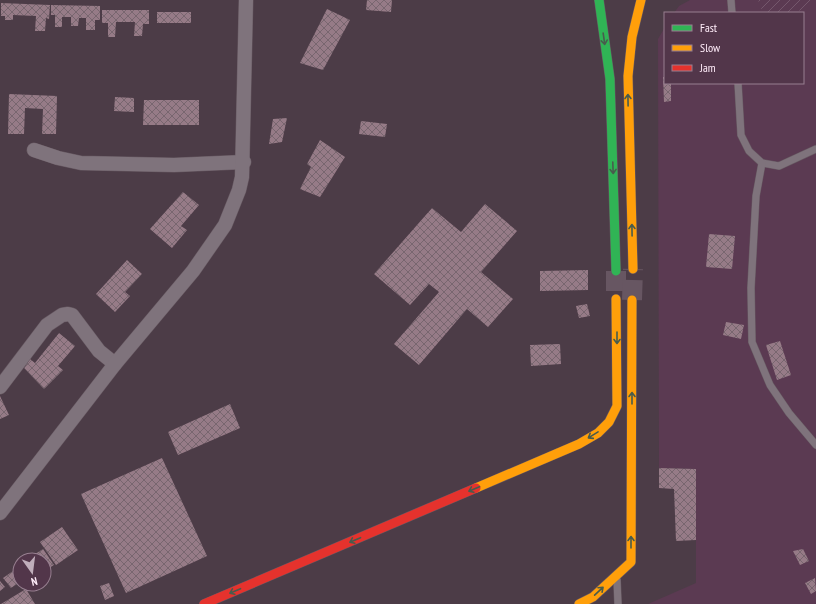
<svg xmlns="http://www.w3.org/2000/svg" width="816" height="604" font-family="'PT Sans Narrow',sans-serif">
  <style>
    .built { fill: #5b3a52 }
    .industrial { fill: url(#industrial-furrows) }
    .building { fill: url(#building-cross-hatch) }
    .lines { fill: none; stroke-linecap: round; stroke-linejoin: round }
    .secondary-tunnel { stroke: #675662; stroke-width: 20; stroke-dasharray: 20 10; stroke-linecap: butt }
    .lane-casing { stroke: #675962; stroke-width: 8 }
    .street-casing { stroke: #675962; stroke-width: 15 }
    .fast-casing { stroke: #675962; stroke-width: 10 }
    .slow-casing { stroke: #675962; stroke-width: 10 }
    .jam-casing { stroke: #675962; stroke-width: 10 }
    .lane { stroke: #7f737c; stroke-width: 7 }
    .street { stroke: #7f737c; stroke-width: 14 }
    .fast { stroke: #30b455; stroke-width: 9 }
    .slow { stroke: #ff9f0a; stroke-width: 9 }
    .jam { stroke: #e5322d; stroke-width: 9 }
    .oneway { stroke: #485c4d }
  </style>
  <defs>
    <pattern id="industrial-furrows" width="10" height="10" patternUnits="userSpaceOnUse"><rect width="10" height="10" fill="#5b3a52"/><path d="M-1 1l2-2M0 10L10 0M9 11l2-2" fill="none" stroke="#74576c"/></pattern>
    <pattern id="building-cross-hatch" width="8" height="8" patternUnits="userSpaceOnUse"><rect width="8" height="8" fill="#967b87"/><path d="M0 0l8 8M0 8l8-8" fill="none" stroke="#78666f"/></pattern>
  </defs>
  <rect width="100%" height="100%" fill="#4c3c47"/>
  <path class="built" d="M690,0H816V604H648L696,583V469L659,468L658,39L665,27V83H803V13H674L679,6Z"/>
  <path class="industrial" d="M758,0H816V3L794,13H763Z"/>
  <g class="building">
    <path d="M367,0H392L391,12L366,10Z"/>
    <path d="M1,3L50,5L49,19L46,18L45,31H35L36,16L13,15V20H5V16H1Z"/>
    <path d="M51,5L100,6V20H95V30H86V18H79L78,26H71V17H62V27H55V15H51Z"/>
    <path d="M327,9L350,20L323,70L300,63Z"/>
    <path d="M102,10H149V24H143L142,36H134L135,22H116L115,37H108V23H102Z"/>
    <rect x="157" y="12" width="34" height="11"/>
    <path d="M663,77H665V83H671V101L664,102Z"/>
    <path d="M9,94L57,96L56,134H42L43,109L25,108L24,134H8Z"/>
    <path d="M115,97L134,98V112L114,111Z"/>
    <path d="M144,100H199V125H143Z"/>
    <path d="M287,118L282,142L269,144L273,119Z"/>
    <path d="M361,121L387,124L385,137L359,134Z"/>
    <path d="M320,140L345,157L320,197L300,189L311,167L307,164Z"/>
    <path d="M183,192L199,205L181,226L187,230L172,248L150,229Z"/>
    <path d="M485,204L517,231L481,272L513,299L488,327L467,309L419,365L394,344L439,292L429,284L410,305L374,274L432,208L461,232Z"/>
    <path d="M709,234L735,236L732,269L706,267Z"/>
    <path d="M127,260L142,274L125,292L130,296L115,312L96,294Z"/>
    <path d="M588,270V290L540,291V271Z"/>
    <path d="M587,304L590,316L579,318L576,306Z"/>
    <path d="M726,322L744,325L741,339L723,335Z"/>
    <path d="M59,333L75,346L58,366L63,370L44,389L24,368L30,359L35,363Z"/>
    <path d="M780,341L791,375L777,380L766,345Z"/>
    <path d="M560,344L561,364L531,366L530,345Z"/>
    <path d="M0,396L9,415L0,419Z"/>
    <path d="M230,404L240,428L178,455L168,432Z"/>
    <path d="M162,458L207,556L126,593L81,494Z"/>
    <path d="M659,468L696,469V540L676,541L674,489L659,488Z"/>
    <path d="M62,527L78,550L56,565L40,542Z"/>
    <path d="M43,549L54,565L44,571V560H26Z"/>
    <path d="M803,549L809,561L800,565L793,551Z"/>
    <path d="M16,569L20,575V582L11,588L3,578Z"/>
    <path d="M815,578L816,591L811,594L805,583Z"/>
    <path d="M0,581L5,587L0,591Z"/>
    <path d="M109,583L114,596L105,600L100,586Z"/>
    <path d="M26,589L35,604H1Z"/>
  </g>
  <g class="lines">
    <g class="secondary-tunnel">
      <path d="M616,271V299"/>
      <path d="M632,300L633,269"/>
    </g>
    <g class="lane-casing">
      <g id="lane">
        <path d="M731,0L732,13"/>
        <path d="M738,83L741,135L749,151L762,163L779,166L816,149"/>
        <path d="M762,163L756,196L751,288L752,342L770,385L789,413L816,445"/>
        <path d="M617,580L618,604"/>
      </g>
    </g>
    <g class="street-casing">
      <g id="street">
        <path d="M34,150L58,158L81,163L174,165L244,162"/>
        <path d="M0,387L47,325L62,315L68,314L72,315L99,351L115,364"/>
        <path d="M0,513L115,364L193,271L225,225L239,190L242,177L246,0"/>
      </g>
    </g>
    <g class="fast-casing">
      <path id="fast" d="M599,0L610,79L616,271"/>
    </g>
    <g class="slow-casing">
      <g id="slow">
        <path d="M633,269L628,76L632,37L641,0"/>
        <path d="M476,488L579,444L598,433L609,422L617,406L616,299"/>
        <path d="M579,604L593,597L631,562L632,300"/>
      </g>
    </g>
    <g class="jam-casing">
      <path id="jam" d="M204,604L476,488"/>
    </g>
    <use href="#lane" class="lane"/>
    <use href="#street" class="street"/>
    <use href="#fast" class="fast"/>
    <use href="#slow" class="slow"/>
    <use href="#jam" class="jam"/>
  </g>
  <defs><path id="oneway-shaft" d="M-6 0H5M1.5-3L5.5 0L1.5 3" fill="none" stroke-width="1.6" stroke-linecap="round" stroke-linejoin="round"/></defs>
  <g class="oneway">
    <use href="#oneway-shaft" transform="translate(604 39) rotate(82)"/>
    <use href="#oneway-shaft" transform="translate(628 100) rotate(-91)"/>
    <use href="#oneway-shaft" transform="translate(613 168) rotate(88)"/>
    <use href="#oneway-shaft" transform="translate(632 230) rotate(-91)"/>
    <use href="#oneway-shaft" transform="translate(617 338) rotate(90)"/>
    <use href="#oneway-shaft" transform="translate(632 398) rotate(-90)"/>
    <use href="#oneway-shaft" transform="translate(593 435) rotate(148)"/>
    <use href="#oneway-shaft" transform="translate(474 489) rotate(157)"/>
    <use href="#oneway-shaft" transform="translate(355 540) rotate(157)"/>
    <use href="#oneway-shaft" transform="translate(631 542) rotate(-90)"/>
    <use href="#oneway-shaft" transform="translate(235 591) rotate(157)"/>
    <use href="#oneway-shaft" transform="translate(599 591) rotate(-43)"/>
  </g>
  <rect x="664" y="12" width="140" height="72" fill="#52364a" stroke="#977f90"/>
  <rect x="672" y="25" width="20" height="6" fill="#30b455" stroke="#977f90"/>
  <text x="700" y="32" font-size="12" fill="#ffecf9">Fast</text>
  <rect x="672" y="45" width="20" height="6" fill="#ff9f0a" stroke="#977f90"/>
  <text x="700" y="52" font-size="12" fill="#ffecf9">Slow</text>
  <rect x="672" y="65" width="20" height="6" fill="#e5322d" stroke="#977f90"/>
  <text x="700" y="72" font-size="12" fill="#ffecf9">Jam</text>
  <g transform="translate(32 572) rotate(166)"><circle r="19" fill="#52364a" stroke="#977f90"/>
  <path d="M0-3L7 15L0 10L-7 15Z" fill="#c0aebb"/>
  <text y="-6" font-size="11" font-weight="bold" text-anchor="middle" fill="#ffecf9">N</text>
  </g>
</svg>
